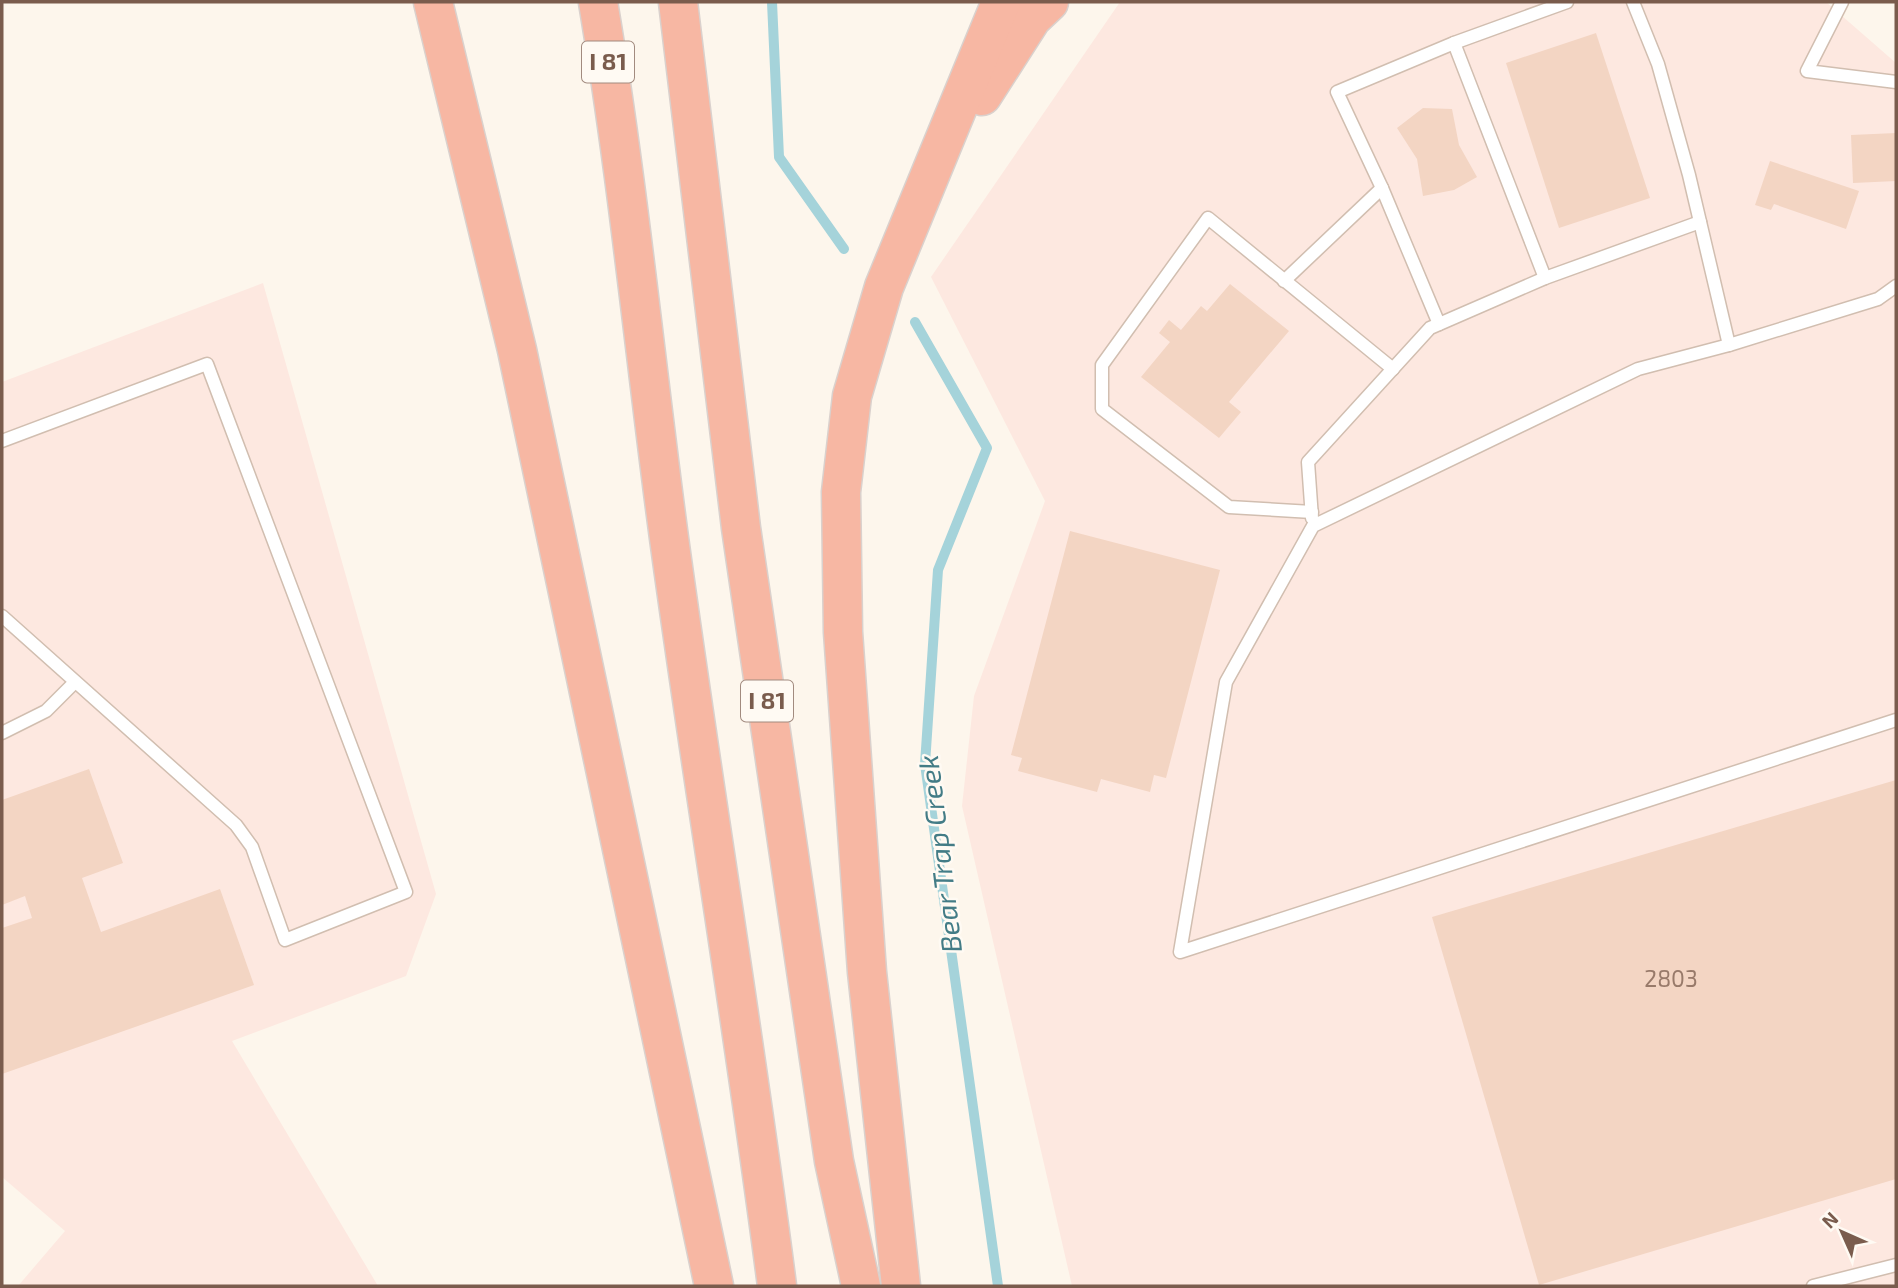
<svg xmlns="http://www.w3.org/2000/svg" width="1898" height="1288" font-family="'Exo 2',sans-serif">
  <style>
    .commercial { fill: #fde8e0 }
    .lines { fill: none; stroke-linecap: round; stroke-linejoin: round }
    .stream { stroke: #a5d3da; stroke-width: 10 }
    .building { fill: #f3d5c3 }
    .service-casing { stroke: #d1beb0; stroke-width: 15 }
    .motorway-casing { stroke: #dad1cd; stroke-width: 41 }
    .service { stroke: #fff; stroke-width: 12 }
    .motorway { stroke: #f7b7a3; stroke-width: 38 }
    .labels { text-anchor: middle; stroke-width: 5; stroke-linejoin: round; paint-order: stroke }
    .number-label { font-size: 23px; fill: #987a6a }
    .shield { fill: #fffaf3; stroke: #a28b7f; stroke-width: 2 }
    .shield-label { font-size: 24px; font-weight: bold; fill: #7a5c4d }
    .water-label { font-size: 28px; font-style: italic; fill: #437c86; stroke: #fffaf3 }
  </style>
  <rect width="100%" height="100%" fill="#fdf6ec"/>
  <g class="commercial">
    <path d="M1120,2H1826L1896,63V1286H1072L962,806L974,696L1045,501L931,277Z"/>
    <path d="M263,283L436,894L406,976L232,1041L378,1286H18L65,1231L2,1177V382Z"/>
  </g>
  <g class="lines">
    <g class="stream">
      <path d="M772,2L779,157L844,249"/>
      <path d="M915,322L987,448L938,570L925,764L998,1286"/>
    </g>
  </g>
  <g class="building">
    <path d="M1596,33L1650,198L1559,228L1506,63Z"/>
    <path d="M1423,108L1452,109L1459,145L1477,177L1454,190L1423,196L1417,159L1397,128Z"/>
    <path d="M1896,133V181L1853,183L1851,135Z"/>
    <path d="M1770,161L1859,191L1846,229L1774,204L1771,210L1755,205Z"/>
    <path d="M1230,284L1289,331L1229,402L1241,412L1219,438L1141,377L1170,342L1159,333L1169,320L1181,330L1201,306L1207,311Z"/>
    <path d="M1070,531L1220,570L1166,778L1154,775L1150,792L1101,779L1097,792L1018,771L1022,758L1011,755Z"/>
    <path d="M89,769L123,863L82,878L101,932L220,889L254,985L2,1074V928L32,918L25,896L2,905V800Z"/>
    <path d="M1896,780V1179L1539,1285L1432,917Z"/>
  </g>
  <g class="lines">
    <g class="service-casing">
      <g id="service">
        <path d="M1633,2L1658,64L1689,175L1729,345"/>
        <path d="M1842,2L1807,71L1896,82"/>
        <path d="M1454,43L1567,2"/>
        <path d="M1284,281L1382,188"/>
        <path d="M1896,286L1878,299L1729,345L1638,369L1313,526L1226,682L1180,952L1896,720"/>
        <path d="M1439,324L1382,188L1337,92L1454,43L1545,278"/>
        <path d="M2,441L207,364L406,892L285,940L252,847L236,825L2,616"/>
        <path d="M1312,512L1229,507L1102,409V365L1208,218L1393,369"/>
        <path d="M1312,518L1308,462L1430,328L1545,278L1700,222"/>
        <path d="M2,733L46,711L75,682"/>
        <path d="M1813,1286L1896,1265"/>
      </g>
    </g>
    <g class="motorway-casing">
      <g id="motorway">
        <path d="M433,2L517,350L714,1286"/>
        <path d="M598,2C628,180 645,359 669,538C703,788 745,1036 777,1286"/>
        <path d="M678,2L741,528L834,1161L861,1286"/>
        <path d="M982,96L1032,18L1049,2"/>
        <path d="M901,1286L867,972L843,632L841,492L852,396L884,287L1001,2"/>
      </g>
    </g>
    <use href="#service" class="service"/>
    <use href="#motorway" class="motorway"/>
  </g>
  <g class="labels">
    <g class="number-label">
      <text x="1671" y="987">2803</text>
    </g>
    <g class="shield">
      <rect x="582" y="41.5" width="52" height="41" rx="5"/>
      <rect x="741" y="680.5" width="52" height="41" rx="5"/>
    </g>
    <g class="shield-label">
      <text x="608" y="70">I 81</text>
      <text x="767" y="709">I 81</text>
    </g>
    <g class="water-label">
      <text transform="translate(940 854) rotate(-97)" y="10">Bear Trap Creek</text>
    </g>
  </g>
  <rect width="1898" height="1288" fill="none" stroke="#7a5c4d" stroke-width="7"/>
  <g transform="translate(1842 1232) rotate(315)" stroke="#fffaf3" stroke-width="5" paint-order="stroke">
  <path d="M0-5L12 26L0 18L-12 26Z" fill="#7a5c4d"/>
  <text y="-10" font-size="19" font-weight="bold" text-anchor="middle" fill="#7a5c4d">N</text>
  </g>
</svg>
